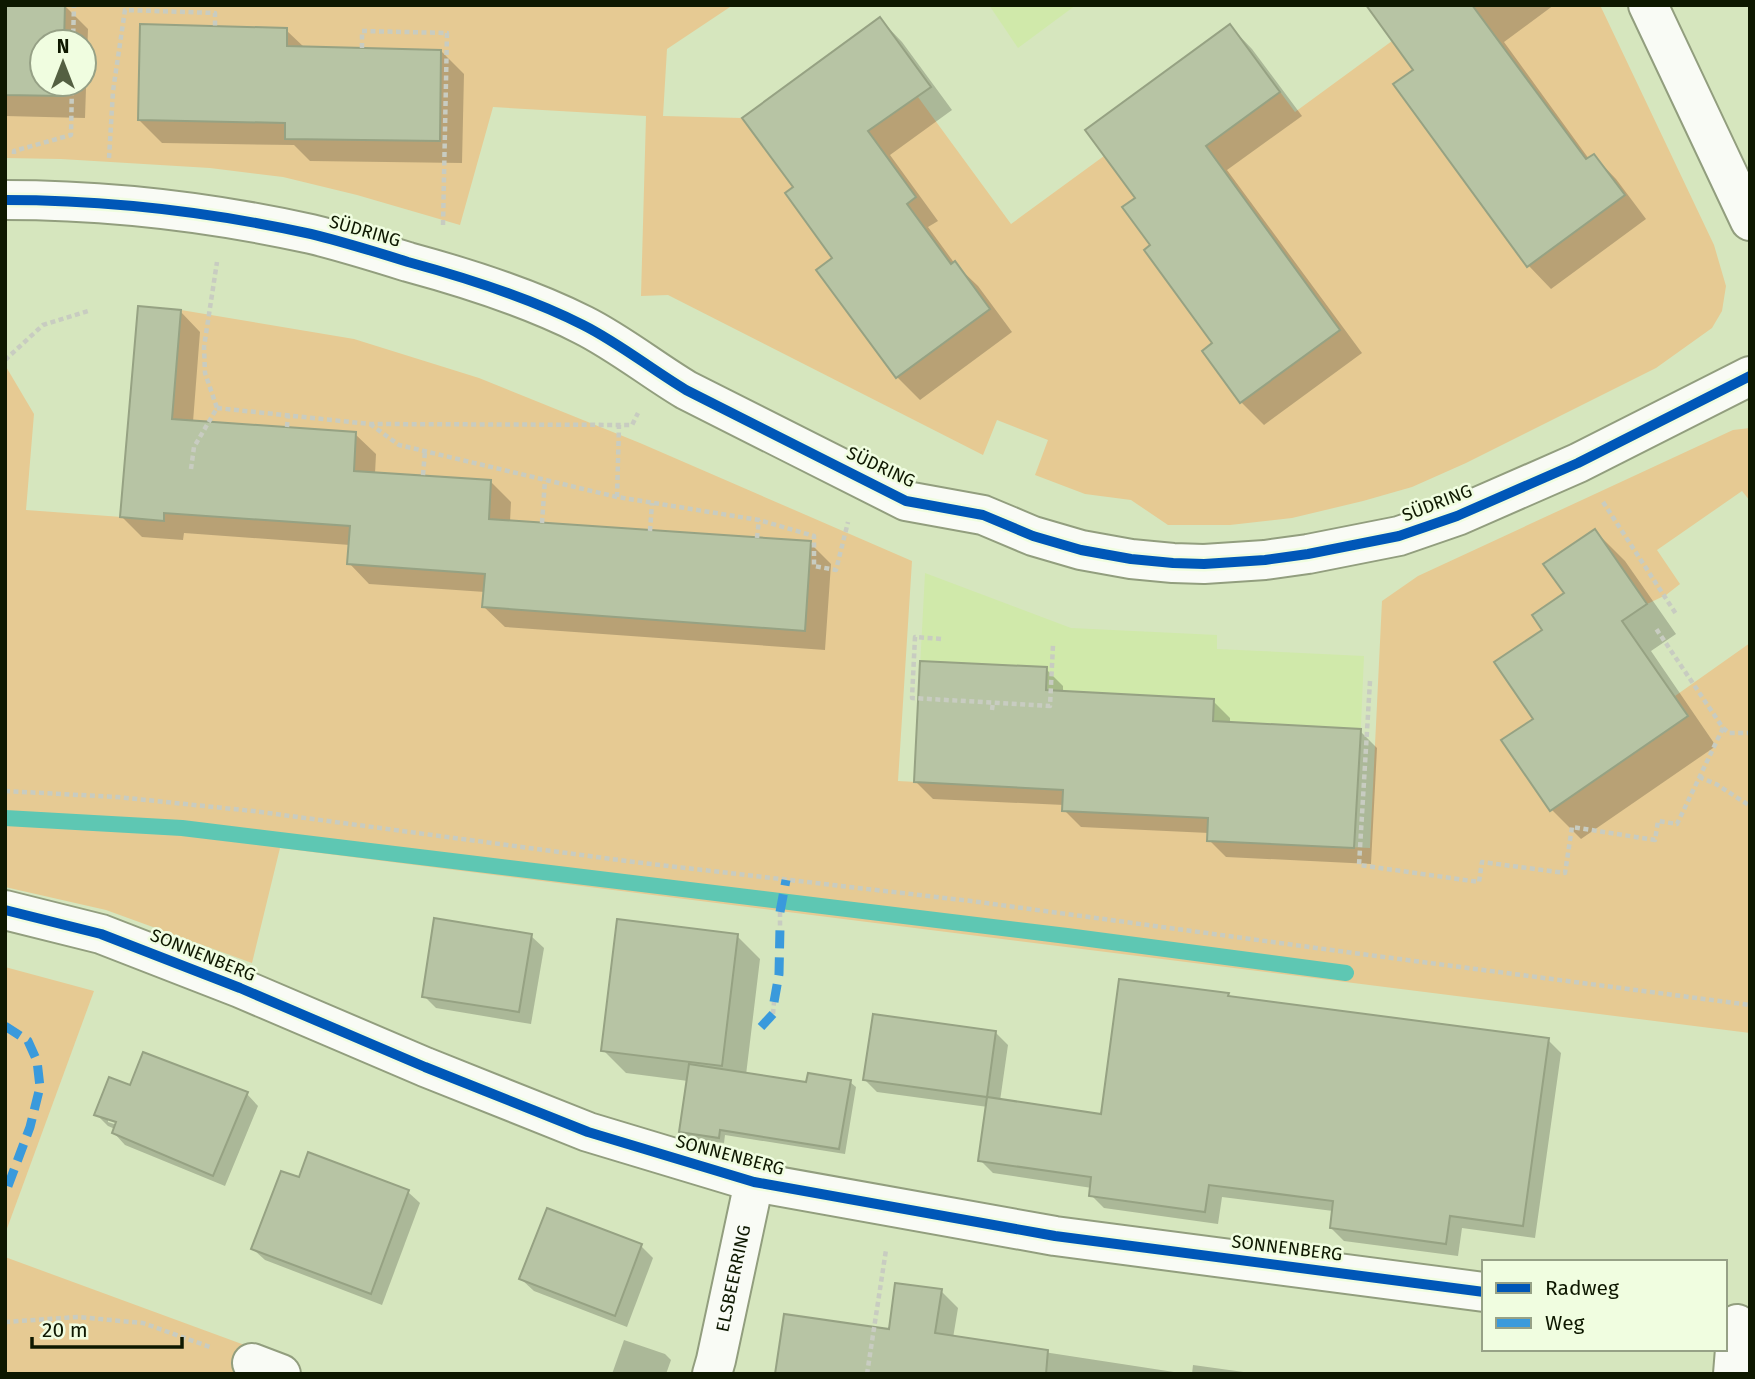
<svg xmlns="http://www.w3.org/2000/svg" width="1755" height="1379" font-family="'Fira Sans',sans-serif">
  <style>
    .built { fill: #d0e9aa }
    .green { fill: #e6ca93; fill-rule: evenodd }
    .shadow { fill: #0003; fill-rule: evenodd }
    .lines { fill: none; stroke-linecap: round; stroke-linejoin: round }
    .stream { stroke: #5ec7b3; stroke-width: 16 }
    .building { fill: #b7c4a4; stroke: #96a283; stroke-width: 2 }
    .street-casing { stroke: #929e7e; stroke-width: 42 }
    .path { stroke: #c8ccc1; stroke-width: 4.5; stroke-dasharray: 5 3.5; stroke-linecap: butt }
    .street { stroke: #f9fbf5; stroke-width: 38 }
    .quiet { stroke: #3a9adc; stroke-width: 9; stroke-dasharray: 18 9; stroke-linecap: butt }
    .cycleway-casing { stroke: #f0fde0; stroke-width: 15 }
    .cycleway { stroke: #0057b8; stroke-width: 10 }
    .labels { text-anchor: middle; stroke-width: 5; stroke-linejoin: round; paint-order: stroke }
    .street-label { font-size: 18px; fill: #0e1800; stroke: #f0fde0 }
  </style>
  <rect width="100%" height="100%" fill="#d6e6be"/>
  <g class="built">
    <path d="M989,5H1076L1018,48Z"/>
    <path d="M925,573L1071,628L1217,635V649L1364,656L1359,771L1211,764L918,706Z"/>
  </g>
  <g class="green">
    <path d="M5,5H733L667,49L663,116L742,118L880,17L931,86L918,97L1011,224L1104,156L1085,130L1230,24L1295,112L1392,41L1366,5H1600L1714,245L1726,286L1722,311L1712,328L1656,368L1466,463L1412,487L1363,501L1292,518L1230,525H1168L1131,500L1085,494L1035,475L1048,440L997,420L983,455L668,295L641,296L646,116L493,107L460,225L357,195L283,177L210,168L61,159L5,158ZM42,42H84V84H42Z"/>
    <path d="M181,310L354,339L479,378L640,443L912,561L898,781L1063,790V811L1208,818L1207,841L1370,848L1382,601L1418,576L1733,430L1750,428V501L1742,491L1657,550L1680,584L1666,595L1647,604L1595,529L1544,564L1564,593L1532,615L1542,630L1494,662L1533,719L1502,739L1687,716L1675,696L1750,643V1033L280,848L252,963L106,910L5,887V365L34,414L26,510L163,520Z"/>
    <path d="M5,967L94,991L5,1234Z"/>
    <path d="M5,1257L250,1347L240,1374H5Z"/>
  </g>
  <g class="shadow">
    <path d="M5,5L65,6L88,29L85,118L5,116ZM42,42H84V84H42Z"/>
    <path d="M1368,5H1554L1504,42L1589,159L1594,156L1616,179L1646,219L1551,289L1529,266L1395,84L1415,70Z"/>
    <path d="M880,19L902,42L952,110L890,155L938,221L928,227L955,264L978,286L1012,332L920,400L897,377L835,258L795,187Z"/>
    <path d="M1230,26L1252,49L1302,116L1227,170L1362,353L1264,425L1241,402L1215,343L1153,245L1137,198Z"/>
    <path d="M286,30L305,48L441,51L464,74L462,163L310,161L294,145L162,143L139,120Z"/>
    <path d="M180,311L200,332L193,422L355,434L376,454L375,474L490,481L511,502L510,522L810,543L831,564L825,650L505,627L484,607L485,592L369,584L349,563L350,545L184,533L183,540L142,537L122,517Z"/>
    <path d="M1595,531L1625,561L1676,634L1651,651L1716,746L1581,839L1552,810L1535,719L1545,630L1566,594Z"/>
    <path d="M1046,669L1063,686V693L1213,701L1230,718V724L1360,731L1377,748L1371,864L1226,857L1209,840V833L1081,827L1064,810V805L933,799L916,782Z"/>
    <path d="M531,936L544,948L531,1024L436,1008L424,996Z"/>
    <path d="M737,936L760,959L746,1075L807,1084L850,1082L856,1087L845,1154L725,1135L724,1143L686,1138L681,1132L688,1081L626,1073L603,1050Z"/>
    <path d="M1228,995L1231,998L1548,1040L1561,1053L1535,1238L1462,1228L1458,1256L1344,1241L1331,1228L1333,1211L1222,1197L1218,1224L1104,1208L1091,1195L1092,1188L993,1173L980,1160L988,1107L877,1092L864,1079L996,1033L1008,1045L1000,1101L1103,1116Z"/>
    <path d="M247,1094L258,1106L225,1186L125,1145L114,1133L115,1129L108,1126L97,1115ZM108,1118L125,1124L123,1127L108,1122Z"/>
    <path d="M300,1179L408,1192L420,1203L382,1305L265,1260L253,1249Z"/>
    <path d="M641,1246L653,1258L627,1327L534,1291L521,1279Z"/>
    <path d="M941,1291L958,1308L953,1338L1187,1374H776L890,1331Z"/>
    <path d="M624,1340L665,1354L671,1360L666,1374H612Z"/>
    <path d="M1193,1365L1258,1374H1192Z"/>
  </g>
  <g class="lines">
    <path class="stream" d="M5,818L182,828L1067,936L1346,973"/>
  </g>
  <g class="building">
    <path d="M5,5H65L64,42H42V84H63V96L5,95Z"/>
    <path d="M1366,5H1472L1586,159L1594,154L1625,195L1527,267L1393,84L1413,70Z"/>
    <path d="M880,17L931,87L868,131L916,197L907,204L951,264L955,261L990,309L896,378L816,270L832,258L785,193L793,187L742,118Z"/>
    <path d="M140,24L287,28V46L441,50L440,141L285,139V123L138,120Z"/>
    <path d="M1230,24L1280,92L1206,146L1340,330L1240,403L1202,351L1212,343L1144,250L1150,245L1122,207L1135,198L1085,130Z"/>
    <path d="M138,306L181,310L172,419L356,432L354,471L491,480L489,519L811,541L805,631L482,607L485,574L347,564L350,526L164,513V521L120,517Z"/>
    <path d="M1595,529L1647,604L1622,621L1688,716L1550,811L1501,740L1533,719L1494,662L1542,630L1532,615L1564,593L1543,564Z"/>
    <path d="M920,661L1047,667L1046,690L1214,699L1213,721L1361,729L1354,848L1207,841L1208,818L1062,811L1063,790L914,782Z"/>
    <path d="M434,918L532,934L519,1012L422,997Z"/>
    <path d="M617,919L738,934L722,1066L601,1051Z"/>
    <path d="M1119,979L1229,993L1228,996L1549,1038L1523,1226L1450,1216L1446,1244L1330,1228L1333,1201L1209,1185L1205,1212L1089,1196L1091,1177L978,1161L987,1097L1101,1114Z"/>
    <path d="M873,1014L996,1031L987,1097L863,1080Z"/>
    <path d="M143,1052L248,1092L213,1176L112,1133L116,1122L94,1115L109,1077L130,1085Z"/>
    <path d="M689,1064L806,1082L808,1073L851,1080L839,1149L720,1130L719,1138L679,1132Z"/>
    <path d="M308,1152L409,1190L371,1294L251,1249L281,1171L299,1177Z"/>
    <path d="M547,1208L642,1244L615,1316L519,1279Z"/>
    <path d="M895,1283L942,1289L935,1333L1048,1350L1046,1374H775L784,1314L889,1329Z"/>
  </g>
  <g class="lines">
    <g class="street-casing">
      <g id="street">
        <path d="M1648,5L1750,221"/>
        <path d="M5,200C107,200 211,212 311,234C344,242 376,252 408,262C467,278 528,297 583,325C619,343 651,369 686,390L906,501L983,515L1033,536L1081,550L1131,559L1173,563L1204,564L1265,560L1308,554L1399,536L1457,516L1578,463L1750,376"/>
        <path d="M5,910L101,934L240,988L425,1067L588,1132L754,1182L1055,1236L1484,1292"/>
        <path d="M252,1363L281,1374"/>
        <path id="s1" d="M712,1374L716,1360L754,1182"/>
        <path d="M1733,1374L1737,1324"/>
      </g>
    </g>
    <g class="path">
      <path d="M73,42L74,5"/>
      <path d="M362,48V31L447,33L443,225"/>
      <path d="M14,154V151L71,135L72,84"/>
      <path d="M109,158L113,91L125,10L215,13V26"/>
      <path d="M5,360L43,325L88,311"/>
      <path d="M217,408L370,424L632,425L638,413"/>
      <path d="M370,424L399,445L617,497L759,520L814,536V566L836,570L848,522"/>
      <path d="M287,427L288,415"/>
      <path d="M191,469L194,447L217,408L205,373L204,347L217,262"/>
      <path d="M423,475L425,451"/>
      <path d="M617,497L619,425"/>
      <path d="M1603,502L1676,614"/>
      <path d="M542,523L545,480"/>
      <path d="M650,531L652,503"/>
      <path d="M757,538L759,520"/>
      <path d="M941,639L915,637L912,698L1050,706L1053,645"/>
      <path d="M1370,681L1359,865L1479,882L1482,862L1565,873L1572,827L1655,840L1658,821L1677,824L1723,728L1655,627"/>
      <path d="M992,710L993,702"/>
      <path d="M1723,728L1729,733H1750"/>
      <path d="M1699,777L1716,784L1750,806"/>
      <path d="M5,791L117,797L253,811L634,862L971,901L1346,952L1750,1005"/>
      <path d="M780,912V927"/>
      <path d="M773,1014L774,1002"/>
      <path d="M5,1322L78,1317L143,1323L210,1347"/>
      <path d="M867,1374L886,1250"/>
    </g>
    <use href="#street" class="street"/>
    <g class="quiet">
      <path d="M780,912L786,880"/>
      <path d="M774,1002L779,974L780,927"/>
      <path d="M5,1026L28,1041L37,1061L40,1087L30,1127L5,1194"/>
      <path d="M761,1027L773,1014"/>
    </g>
    <g class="cycleway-casing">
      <g id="cycleway">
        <path d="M5,200C107,200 211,212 311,234C344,242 376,252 408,262C467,278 528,297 583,325C619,343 651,369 686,390L906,501L983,515L1033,536L1081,550L1131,559L1173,563L1204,564L1265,560L1308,554L1399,536L1457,516L1578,463L1750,376"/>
        <path d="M5,910L101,934L240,988L425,1067L588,1132L754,1182L1055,1236L1484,1292"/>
      </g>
    </g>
    <use href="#cycleway" class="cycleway"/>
  </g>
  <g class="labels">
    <g class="street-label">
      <text transform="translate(365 231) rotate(16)" y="6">SÜDRING</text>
      <text transform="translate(881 467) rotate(25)" y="6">SÜDRING</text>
      <text transform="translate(1437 503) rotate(-21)" y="6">SÜDRING</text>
      <text transform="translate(203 955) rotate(22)" y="6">SONNENBERG</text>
      <text transform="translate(730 1155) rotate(15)" y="6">SONNENBERG</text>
      <text transform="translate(1287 1248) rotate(7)" y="6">SONNENBERG</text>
      <text dy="6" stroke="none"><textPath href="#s1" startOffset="98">ELSBEERRING</textPath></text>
    </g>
  </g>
  <rect width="1755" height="1379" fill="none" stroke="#0e1800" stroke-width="14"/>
  <rect x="1482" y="1260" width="245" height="91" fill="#f0fde0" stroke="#96a186" stroke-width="2"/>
  <rect x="1496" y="1283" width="35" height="10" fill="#0057b8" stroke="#96a186" stroke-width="2"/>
  <text x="1545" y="1295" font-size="21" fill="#0e1800">Radweg</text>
  <rect x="1496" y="1318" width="35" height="10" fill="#3a9adc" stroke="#96a186" stroke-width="2"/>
  <text x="1545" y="1330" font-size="21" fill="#0e1800">Weg</text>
  <g transform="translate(63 63)"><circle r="33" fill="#f0fde0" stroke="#96a186" stroke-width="2"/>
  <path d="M0-5L12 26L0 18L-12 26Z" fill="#546042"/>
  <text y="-10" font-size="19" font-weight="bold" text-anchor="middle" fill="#0e1800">N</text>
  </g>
  <path d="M32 1337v10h150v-10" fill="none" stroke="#0e1800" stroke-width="3.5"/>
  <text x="42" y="1337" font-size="21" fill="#0e1800" stroke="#f0fde0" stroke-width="5" paint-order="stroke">20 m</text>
</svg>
